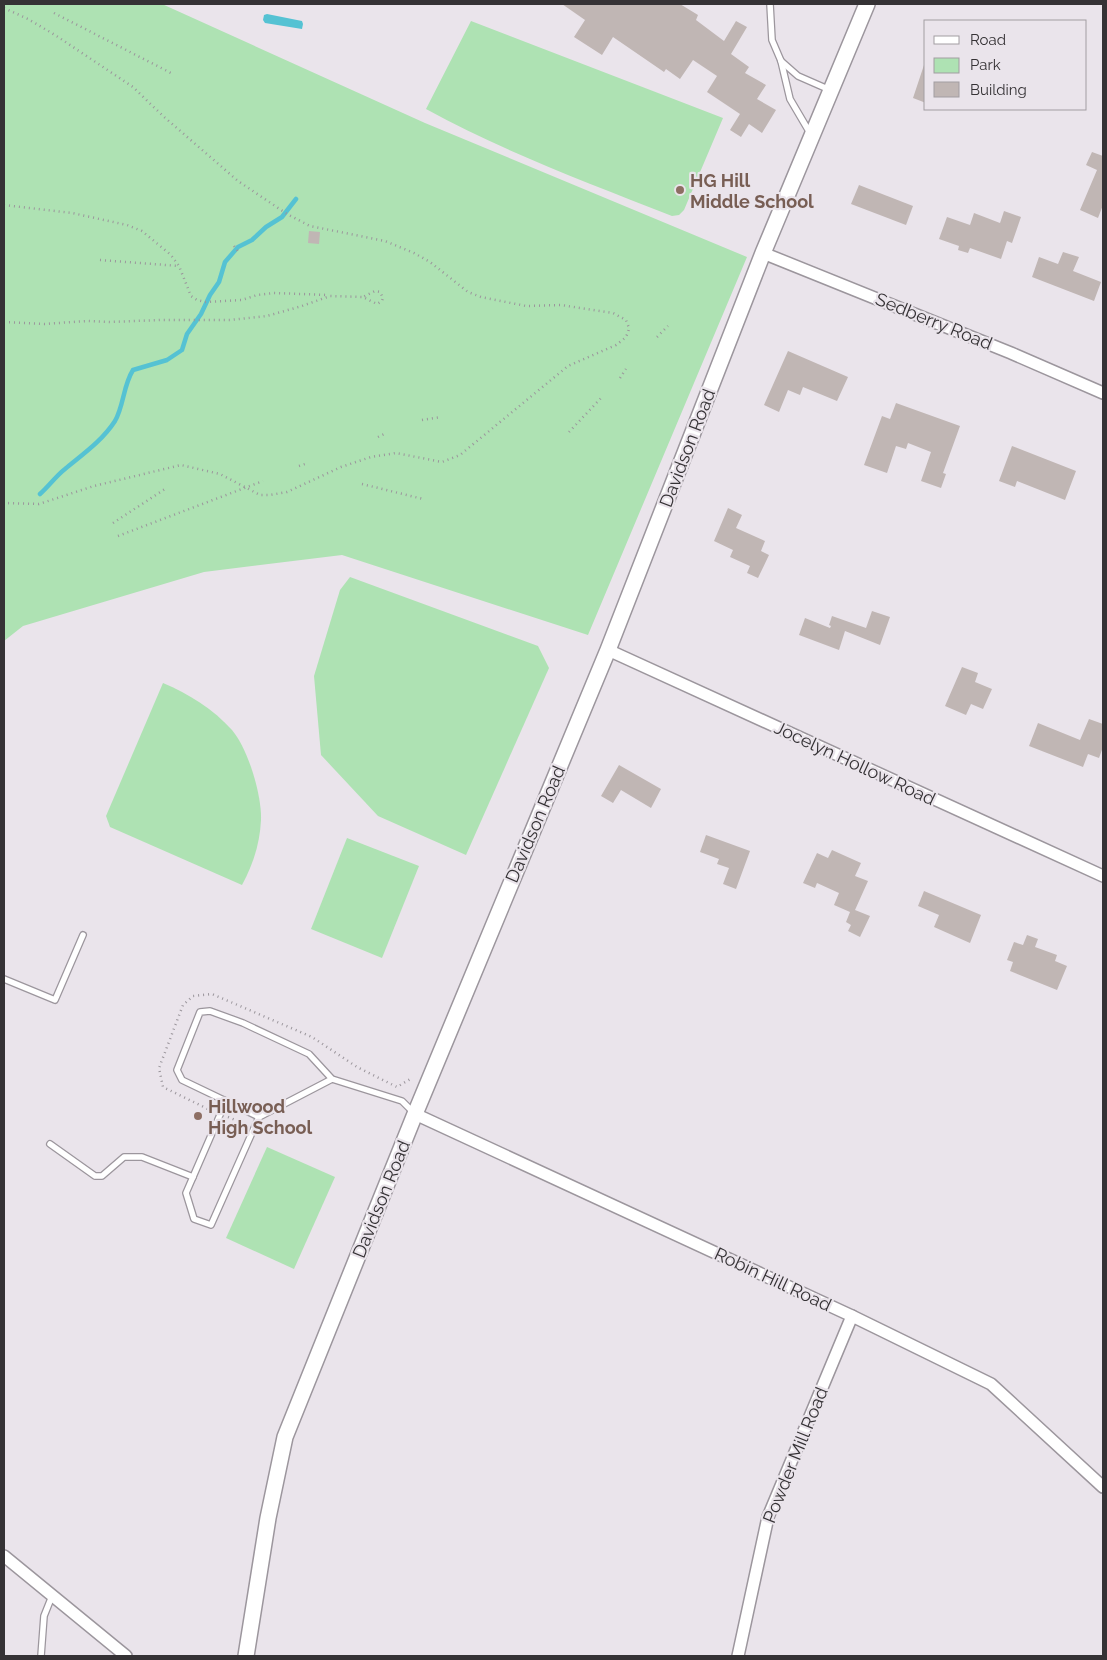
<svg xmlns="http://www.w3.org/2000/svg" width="1107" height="1660" font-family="Raleway,sans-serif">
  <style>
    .green { fill: #aee2b3 }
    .water { fill: #55c2d3 }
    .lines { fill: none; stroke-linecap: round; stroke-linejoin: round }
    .stream { stroke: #55c2d3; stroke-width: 4.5 }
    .building { fill: #c0b6b4 }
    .lane-casing { stroke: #9c969d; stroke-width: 8 }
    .street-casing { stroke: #9c969d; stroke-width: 14 }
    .secondary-casing { stroke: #9c969d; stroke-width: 18 }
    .path { stroke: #9b969c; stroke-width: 2.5; stroke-dasharray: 1 4; stroke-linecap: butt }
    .lane { stroke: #fff; stroke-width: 5.5 }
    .street { stroke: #fff; stroke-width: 11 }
    .secondary { stroke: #fff; stroke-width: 15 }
    .education-dot { fill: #8d6e63; stroke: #eae4eb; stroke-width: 2 }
    .labels { text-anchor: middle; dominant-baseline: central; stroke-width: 4.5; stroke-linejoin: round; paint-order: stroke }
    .education-label { font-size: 18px; font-weight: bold; fill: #785e54; stroke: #eae4eb; text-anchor: start }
    .street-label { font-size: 18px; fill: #353235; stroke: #eae4eb }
  </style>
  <rect width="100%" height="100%" fill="#eae4eb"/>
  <!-- green -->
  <g class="green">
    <path d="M4,4H162L425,123L747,257L588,635L342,555L204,572L23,626L4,641Z"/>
    <path d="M471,21L723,118L684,210L679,215L672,216C589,183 504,152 426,109Z"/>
    <path d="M350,577L538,646L549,668L466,855L378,816L321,755L314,676L340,590Z"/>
    <path d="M163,683C189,694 213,709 232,730C248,749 262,795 261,820C260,843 253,865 242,885L110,827L106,816Z"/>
    <path d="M347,838L419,866L382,958L311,929Z"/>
    <path d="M267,1147L335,1177L294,1269L226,1238Z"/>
  </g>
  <!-- water -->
  <path class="water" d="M267,14L302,21L303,24L302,29L265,23L263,20L264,15Z"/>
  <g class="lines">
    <!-- stream -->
    <path class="stream" d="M40,494C49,486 56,476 65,469C83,454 102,441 115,421C124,405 123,386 133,370L167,360L182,350L187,334L201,314L210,295L219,282L225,262L238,247L252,240L266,227L282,217L296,199"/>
  </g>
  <!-- building -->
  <g class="building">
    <path d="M562,4H680L698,15L696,20L724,41L736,21L747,27L731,54L749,67L745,73L766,85L757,99L776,110L762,133L749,124L741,137L730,130L740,114L707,92L717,76L693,60L680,79L666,69L664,72L613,37L602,55L574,37L585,20Z"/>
    <path d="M924,65L926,66V103L913,98Z"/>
    <path d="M1092,152L1103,156V205L1098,218L1080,210L1097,170L1086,165Z"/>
    <path d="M859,185L913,206L906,225L851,204Z"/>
    <path d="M1004,211L1021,217L1012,243L1007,241L1001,259L970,248L968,253L958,250L959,246L939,239L947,217L970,225L974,213L1000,223Z"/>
    <path d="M309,231L320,232L319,244L308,243Z"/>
    <path d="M1063,252L1079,257L1073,271L1101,282L1094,301L1032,277L1039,257L1058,264Z"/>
    <path d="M788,351L848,377L837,401L803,387L800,395L788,390L779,412L764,405Z"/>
    <path d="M896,403L960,426L943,473L946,474L941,488L921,481L931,452L908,443L906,449L896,446L887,473L864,465L882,416L890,419Z"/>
    <path d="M1012,446L1076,471L1065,500L1017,481L1015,487L999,481Z"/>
    <path d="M728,508L742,515L736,528L765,541L761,551L769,555L758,578L747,573L750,566L730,557L733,550L714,541Z"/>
    <path d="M872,611L890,617L880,645L845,631L839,650L799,635L805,618L830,628L831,626L829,625L832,616L866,628Z"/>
    <path d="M962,667L978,673L975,682L992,689L983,709L971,704L966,715L945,706Z"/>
    <path d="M1089,719L1103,724V747L1099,758L1088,754L1083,767L1029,746L1038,723L1080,740Z"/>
    <path d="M619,765L661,789L651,808L621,790L613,803L601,796Z"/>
    <path d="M706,835L750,851L736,889L723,884L729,868L717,864L719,859L700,852Z"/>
    <path d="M832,850L861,863L855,876L868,881L855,910L870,916L860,937L848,931L851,925L846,922L850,912L834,905L839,893L817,883L815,888L803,883L817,853L828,858Z"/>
    <path d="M924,891L981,915L970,943L934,927L939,915L918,906Z"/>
    <path d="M1027,935L1038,939L1035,947L1057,955L1055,961L1067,966L1057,990L1010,971L1013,962L1007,960L1014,942L1023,945Z"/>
  </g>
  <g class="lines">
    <defs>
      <g id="lane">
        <path d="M770,4L772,40L781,61L790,99L810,133"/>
        <path d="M781,61L798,76L830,90"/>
        <path d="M4,979L55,1000L83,935"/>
        <path d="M332,1079L259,1117L182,1080L177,1070L200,1012L210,1011L243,1023L309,1054L332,1079L402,1101L414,1113"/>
        <path d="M226,1101L186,1193L194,1219L211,1225L259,1117"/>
        <path d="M50,1144L95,1176H102L124,1157H142L193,1177"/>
        <path d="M41,1656L44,1616L52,1596"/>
      </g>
      <g id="street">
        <path d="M763,253L1011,353L1103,393"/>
        <path d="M608,650L1103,876"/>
        <path d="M415,1114L852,1316L991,1384L1103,1487"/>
        <path d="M4,1556L126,1656"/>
        <path d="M738,1656L768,1517L852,1316"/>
      </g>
      <path id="secondary" d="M246,1656L268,1518L285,1437L415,1114L608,650L763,253L867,4"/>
    </defs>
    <!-- lane casing -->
    <use href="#lane" class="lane-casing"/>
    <!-- street casing -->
    <use href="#street" class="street-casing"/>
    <!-- secondary casing -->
    <use href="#secondary" class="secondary-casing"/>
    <!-- path -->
    <g class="path">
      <path d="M4,8L28,19L55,35L133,87L163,116L238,181L287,214L310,226L385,241L414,253L430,262L468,292L481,297L526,306L561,305L613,313L626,320L629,328L628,333L625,338L616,345L568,366L460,455L442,462L396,453L371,457L341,467L287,492L270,495H260L220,474L181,465L94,486L39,504L4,503"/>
      <path d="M54,13L171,73"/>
      <path d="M4,205L72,213L127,225L142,231L171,255L179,266L191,296L197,300L205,302L242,300L257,295L274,293L328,295"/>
      <path d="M234,246L239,253"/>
      <path d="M100,260L179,266"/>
      <path d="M4,322L44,324L87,321L110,322L160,320H230L267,316L302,306L330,296L363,297L377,304L382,301L383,298L380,292L375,291L363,297"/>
      <path d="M657,337L668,326"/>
      <path d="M620,378L626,369"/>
      <path d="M422,420L441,417"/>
      <path d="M569,432L602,397"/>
      <path d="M378,437L384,434"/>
      <path d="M299,466L305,464"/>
      <path d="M362,484L423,499"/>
      <path d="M113,523L165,489"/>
      <path d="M118,536L263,481"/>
      <path d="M212,1111L163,1087L159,1068L183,1005L193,996L212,994L312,1037L357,1067L397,1087L412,1078"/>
      <path d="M228,1117L245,1124"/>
    </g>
    <!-- lane -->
    <use href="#lane" class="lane"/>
    <!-- street -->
    <use href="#street" class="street"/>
    <!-- secondary -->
    <use href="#secondary" class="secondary"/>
  </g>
  <!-- markers -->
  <g class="education-dot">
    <circle cx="680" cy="190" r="5"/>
    <circle cx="198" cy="1116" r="5"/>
  </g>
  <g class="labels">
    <!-- education labels -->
    <g class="education-label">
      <text x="690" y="180">HG Hill<tspan x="690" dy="21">Middle School</tspan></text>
      <text x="208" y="1106">Hillwood<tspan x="208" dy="21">High School</tspan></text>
    </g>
    <!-- street labels -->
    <g class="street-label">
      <text transform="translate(934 321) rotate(22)">Sedberry Road</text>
      <text transform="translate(687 448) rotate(-69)">Davidson Road</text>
      <text transform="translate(855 763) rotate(25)">Jocelyn Hollow Road</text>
      <text transform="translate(535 824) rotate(-67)">Davidson Road</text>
      <text transform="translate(381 1199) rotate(-68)">Davidson Road</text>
      <text transform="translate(773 1279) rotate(25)">Robin Hill Road</text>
      <text transform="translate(795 1455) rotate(-68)">Powder Mill Road</text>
    </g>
  </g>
  <!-- border -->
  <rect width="1107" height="1660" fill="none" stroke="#353235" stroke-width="10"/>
  <!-- legend -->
  <rect x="924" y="20" width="162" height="90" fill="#eae4eb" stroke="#a29da2"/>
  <rect x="934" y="36" width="25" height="8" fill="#ffffff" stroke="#a29da2"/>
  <text x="970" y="45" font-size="15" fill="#353235">Road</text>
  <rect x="934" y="58" width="25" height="15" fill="#aee2b3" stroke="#a29da2"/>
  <text x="970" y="70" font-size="15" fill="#353235">Park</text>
  <rect x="934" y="82" width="25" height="15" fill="#c0b6b4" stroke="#a29da2"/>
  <text x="970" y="95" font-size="15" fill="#353235">Building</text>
</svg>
